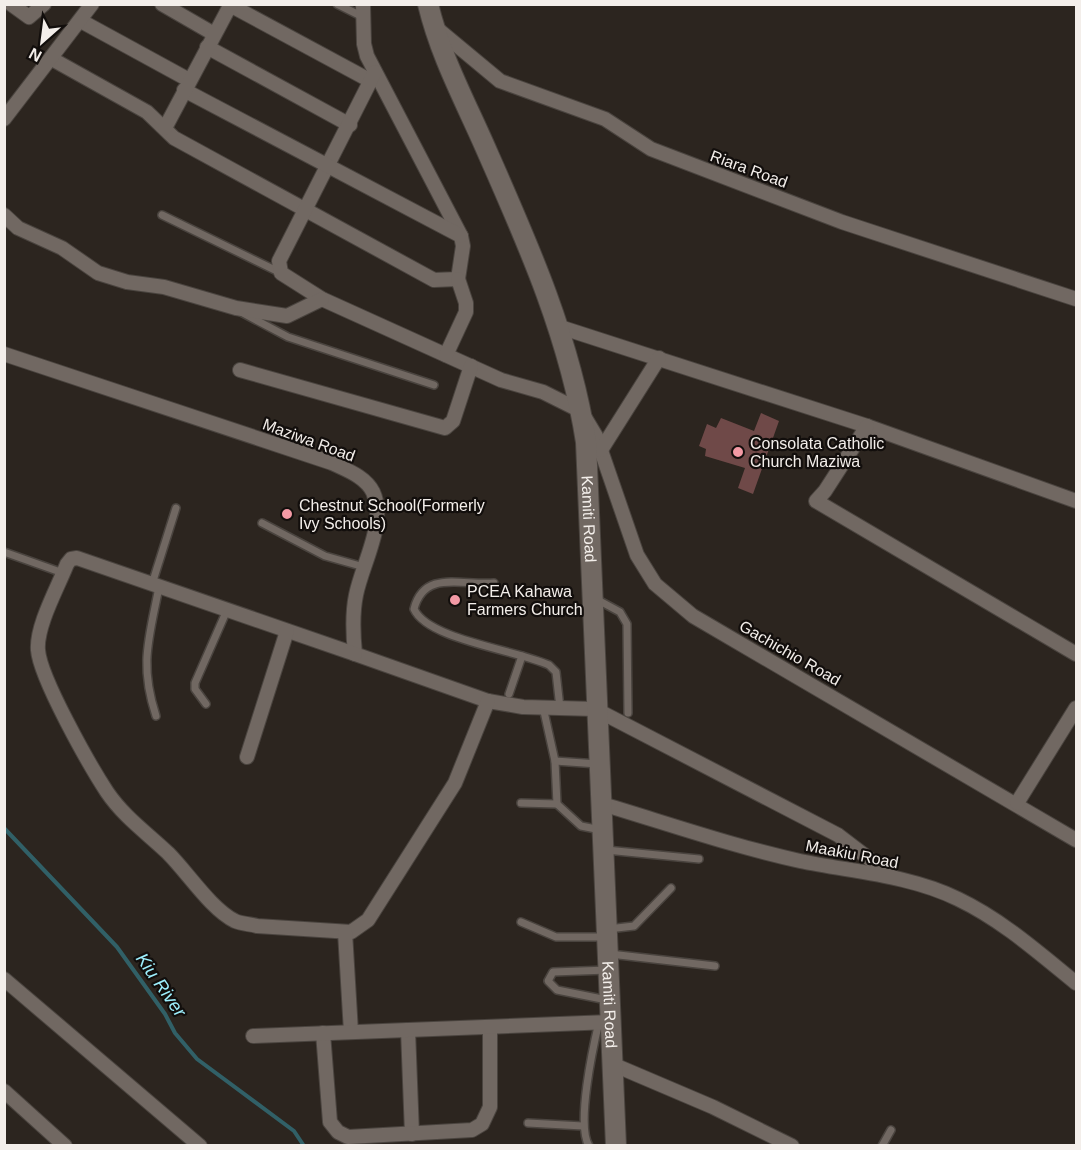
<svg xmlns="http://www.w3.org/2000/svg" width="1081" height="1150" font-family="Arial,sans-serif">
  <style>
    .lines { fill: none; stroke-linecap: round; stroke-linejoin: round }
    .stream { stroke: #316067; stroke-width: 4 }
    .building { fill: #6f4948 }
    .service-casing { stroke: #4a443f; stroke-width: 10 }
    .minor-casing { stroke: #4a443f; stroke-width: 16 }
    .secondary-casing { stroke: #4a443f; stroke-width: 22 }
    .service { stroke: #716862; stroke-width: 7 }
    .minor { stroke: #716862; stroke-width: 14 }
    .secondary { stroke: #716862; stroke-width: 20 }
    .poi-dot { fill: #f49aa5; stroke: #120e0c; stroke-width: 2 }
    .labels { text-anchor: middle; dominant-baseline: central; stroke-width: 4.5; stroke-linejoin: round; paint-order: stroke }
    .street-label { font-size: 16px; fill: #f3eeea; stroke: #120e0c }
    .poi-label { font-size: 16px; fill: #f3eeea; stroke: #120e0c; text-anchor: start }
    .water-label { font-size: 18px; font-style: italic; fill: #9deffd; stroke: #120e0c }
  </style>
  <rect width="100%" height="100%" fill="#2c251f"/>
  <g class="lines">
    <!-- stream -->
    <path class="stream" d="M4,828L117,947L165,1014L175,1033L197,1059L294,1131L304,1146"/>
  </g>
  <!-- building -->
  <path class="building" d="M761,413L779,421L753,494L738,488L745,468L705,456L706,449L699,446L707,424L716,428L721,418L754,431Z"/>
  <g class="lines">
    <defs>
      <g id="service">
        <path d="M337,4L363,17"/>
        <path d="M162,215L281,273"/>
        <path d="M241,312L288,337L434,385"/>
        <path d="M262,523L325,556L364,567"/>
        <path d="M4,552L63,573"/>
        <path d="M494,583C463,586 424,569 414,609C428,640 517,650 549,665L556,672L560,708"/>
        <path d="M152,584L176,508"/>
        <path d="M596,599L620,612L627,624L628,713"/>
        <path d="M509,694L522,656"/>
        <path d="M206,704L195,689V683L227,610"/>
        <path d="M543,707L555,761L557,804L581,826L601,830"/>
        <path d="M156,716C139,664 149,639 159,587"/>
        <path d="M555,761L598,764"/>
        <path d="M521,803L557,804"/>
        <path d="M606,850L699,859"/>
        <path d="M521,922L556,937H606"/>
        <path d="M608,929L634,926L671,888"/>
        <path d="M610,954L715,966"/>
        <path d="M607,1000L557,990L548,981L553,972L608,970"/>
        <path d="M528,1123L583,1126"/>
        <path d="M589,1146C576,1125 593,1047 599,1022"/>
        <path d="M882,1146L891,1130"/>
      </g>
      <g id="minor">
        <path d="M11,4L29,17L44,4"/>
        <path d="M162,4L214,34"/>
        <path d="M230,5L371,81"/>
        <path d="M81,21L189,80"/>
        <path d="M435,27L500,81L605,119L651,149L842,222L1076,299"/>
        <path d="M207,47L350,125"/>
        <path d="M52,59L147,112L174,138L434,280L458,279L463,246L461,236L367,56L364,44L363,4"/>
        <path d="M375,72L279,261L281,273L322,299L501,380L543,392L581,411L596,436L637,555L655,584L693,616L1076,840"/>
        <path d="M184,90L461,236"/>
        <path d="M4,119L92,4"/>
        <path d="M165,128L231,4"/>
        <path d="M4,215L18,228L62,248L98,273L127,282L164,287L236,308L287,316L322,299"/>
        <path d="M560,327L867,426L1076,501"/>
        <path d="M4,354L332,463C346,470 365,476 373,492C387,523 362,564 356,595C352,614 353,634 355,654L488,701L523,707L595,709L838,835L893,877"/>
        <path d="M446,355L466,312V303L458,279"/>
        <path d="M240,370L445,428L453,421L471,366"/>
        <path d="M867,426L825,491L816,501L1076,654"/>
        <path d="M601,450L659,358"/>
        <path d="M355,654L77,558L71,559L67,564C58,587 36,626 38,650C40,678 90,766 107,792C124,817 147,833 168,853C188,873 211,909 235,921C242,924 250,924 257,926L351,932L368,920L455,783L488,701"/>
        <path d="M247,757L287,631"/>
        <path d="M599,803C666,823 732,846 800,861C853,872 909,875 958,899C1002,920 1039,953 1076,983"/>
        <path d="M1017,803L1076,708"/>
        <path d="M345,932L351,1032"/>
        <path d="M4,979L200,1146"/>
        <path d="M408,1030L412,1134"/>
        <path d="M323,1033L330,1122L338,1132L348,1137L472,1130L482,1124L490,1107V1027"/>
        <path d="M253,1036L610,1022"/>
        <path d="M612,1064L713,1107L792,1146"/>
        <path d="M4,1091L65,1146"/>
      </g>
      <g id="secondary">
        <path id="s1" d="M428,4C440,55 465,101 486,149C528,244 570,338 586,442L616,1146"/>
      </g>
    </defs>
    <!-- service casing -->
    <use href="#service" class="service-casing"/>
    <!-- minor casing -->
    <use href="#minor" class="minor-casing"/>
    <!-- secondary casing -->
    <use href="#secondary" class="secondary-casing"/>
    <!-- service -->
    <use href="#service" class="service"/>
    <!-- minor -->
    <use href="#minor" class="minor"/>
    <!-- secondary -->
    <use href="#secondary" class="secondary"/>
  </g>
  <!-- markers -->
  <g class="poi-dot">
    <circle cx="738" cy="452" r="6"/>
    <circle cx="287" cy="514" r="6"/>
    <circle cx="455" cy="600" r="6"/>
  </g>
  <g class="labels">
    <!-- street labels -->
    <g class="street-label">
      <text transform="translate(749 169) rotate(20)">Riara Road</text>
      <text transform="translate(309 440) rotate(20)">Maziwa Road</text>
      <text stroke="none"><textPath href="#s1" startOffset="544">Kamiti Road</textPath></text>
      <text transform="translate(790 653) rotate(30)">Gachichio Road</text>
      <text transform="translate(852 854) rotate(11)">Maakiu Road</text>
      <text stroke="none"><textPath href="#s1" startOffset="1030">Kamiti Road</textPath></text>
    </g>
    <!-- poi labels -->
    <g class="poi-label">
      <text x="750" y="443">Consolata Catholic<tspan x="750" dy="18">Church Maziwa</tspan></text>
      <text x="299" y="505">Chestnut School(Formerly<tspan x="299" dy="18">Ivy Schools)</tspan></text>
      <text x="467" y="591">PCEA Kahawa<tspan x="467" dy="18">Farmers Church</tspan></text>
    </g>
    <!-- water labels -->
    <g class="water-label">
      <text transform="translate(161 985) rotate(55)">Kiu River</text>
    </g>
  </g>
  <!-- border -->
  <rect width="1081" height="1150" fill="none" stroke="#f3eeea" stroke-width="12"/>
  <!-- north arrow -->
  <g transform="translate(42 42) rotate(208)" stroke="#120e0c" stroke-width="4.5" paint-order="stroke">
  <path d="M0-4.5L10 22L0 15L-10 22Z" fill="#f3eeea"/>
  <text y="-9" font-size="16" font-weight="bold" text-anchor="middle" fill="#f3eeea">N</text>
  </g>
</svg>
